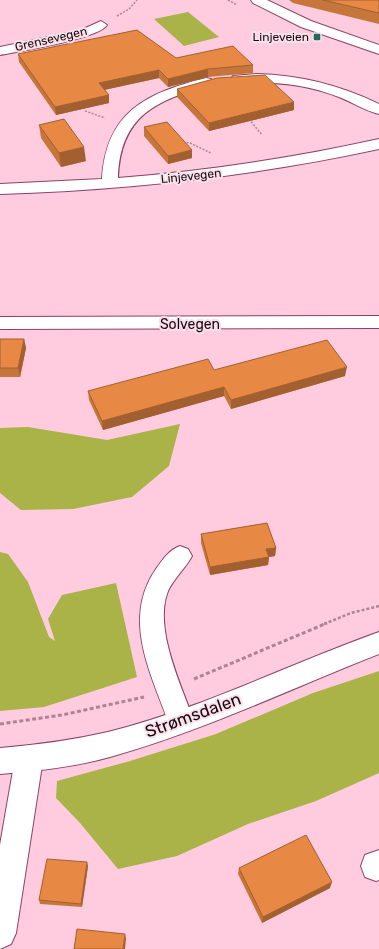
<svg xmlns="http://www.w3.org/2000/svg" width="379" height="949" font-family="Rubik,sans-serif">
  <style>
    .green { fill: #a9b347 }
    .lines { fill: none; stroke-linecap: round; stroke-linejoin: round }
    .minor-casing { stroke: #8b4262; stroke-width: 2 }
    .major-casing { stroke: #8b4262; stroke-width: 2 }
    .path-far2 { stroke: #af8394; stroke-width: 1.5; stroke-dasharray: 2 1.5; stroke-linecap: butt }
    .path-far1 { stroke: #af8394; stroke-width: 2.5; stroke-dasharray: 3 2; stroke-linecap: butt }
    .path { stroke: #af8394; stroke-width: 3; stroke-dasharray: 4 2.5; stroke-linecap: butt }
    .minor { fill: #fff; fill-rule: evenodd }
    .major { fill: #fff; fill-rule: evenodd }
    .wall { fill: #c7763b }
    .shaded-wall { fill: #a26030 }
    .building { fill: #e78945; stroke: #a26030 }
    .poi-dot { fill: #276959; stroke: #f5e3e9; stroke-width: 1.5 }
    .labels { text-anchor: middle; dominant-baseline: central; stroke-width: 4; stroke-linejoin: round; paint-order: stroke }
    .far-poi-label { font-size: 12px; fill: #1f0410; stroke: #f5e3e9; text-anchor: end }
    .far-street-label { font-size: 12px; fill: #1f0410; stroke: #f5e3e9 }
    .street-label { font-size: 14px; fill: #1f0410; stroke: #f5e3e9 }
    .near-street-label { font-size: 17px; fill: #1f0410; stroke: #f5e3e9 }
  </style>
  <rect width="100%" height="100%" fill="#ffcbde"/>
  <!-- green -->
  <g class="green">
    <path d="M188,12L219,37L184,46L154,19Z"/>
    <path d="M180,424L169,466L132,497L73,509L21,510L0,493V428L28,427L107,440Z"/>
    <path d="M0,552L8,554L28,582L49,637L55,641L48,619L62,595L116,583L137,677L44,707L0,711Z"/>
    <path d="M379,671V773L316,801L248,824L177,856L118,869L80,823L56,798L57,781L130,761L216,734L313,693Z"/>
  </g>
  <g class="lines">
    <defs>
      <g id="minor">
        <path d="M101,21L107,25C98,39 20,51 0,55V47L81,30Z"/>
        <path d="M257,74C300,75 340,85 379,104V114C365,111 352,102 339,97C306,84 273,81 238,83L233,82L231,79L233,76Z"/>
        <path d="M206,78L211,79L213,82L211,85C157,100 120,115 118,178C206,171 293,158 379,139V149C254,176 128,190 0,194V184L102,179C106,112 146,93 206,78Z"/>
        <path d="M379,316V328L0,329V317Z"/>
        <path d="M180,546L188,549L192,556C185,569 174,578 168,591C153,628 182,687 194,721L191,730L181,733L171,730L168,721C150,671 122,618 156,569C163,559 169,550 180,546Z"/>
        <path d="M29,746L39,750L43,759L16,933L11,944L0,949V845L15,759L19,750Z"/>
        <path d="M379,850V880L376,881L365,877L361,866L365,855Z"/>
      </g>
      <g id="major">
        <path d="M251,0H267L311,21L379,45V54L301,27L253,3Z"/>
        <path d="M379,632V654C290,689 203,731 110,757C75,767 37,771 0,774V748C36,745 73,740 108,732C201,709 289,664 379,632Z"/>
      </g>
    </defs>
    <!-- minor casing -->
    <use href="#minor" class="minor-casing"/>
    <!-- major casing -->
    <use href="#major" class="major-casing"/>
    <!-- path-far2 -->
    <g class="path-far2">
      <path d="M228,0L237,5"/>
      <path d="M117,16L129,9L137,0"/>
      <path d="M85,111L105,118"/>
      <path d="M249,119L262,135"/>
      <path d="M183,142L190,143L211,153"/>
    </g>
    <!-- path-far1 -->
    <path class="path-far1" d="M324,624L351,613L379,606"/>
    <!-- path -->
    <g class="path">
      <path d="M194,679L327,623"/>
      <path d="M0,724L62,715L144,697"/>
    </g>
    <!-- minor -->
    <use href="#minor" class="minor"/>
    <!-- major -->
    <use href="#major" class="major"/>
  </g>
  <!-- wall -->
  <g class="wall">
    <path d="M289,0H379V24L293,3Z"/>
    <path d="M18,54L176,58L253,65V73L208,77L168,87L159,78L104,90L109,95V103L56,115L19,62Z"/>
    <path d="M177,89L294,110L209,131L177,97Z"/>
    <path d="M39,125L86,161L61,167L41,138Z"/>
    <path d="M144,127L192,150V158L168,164L144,136Z"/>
    <path d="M0,339H24L26,348L20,377H0Z"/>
    <path d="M214,370L345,376L231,409L224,396L103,430L89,400L88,391Z"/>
    <path d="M201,534L276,548L275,556L269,557L268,565L210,575L201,543Z"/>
    <path d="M88,866L82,907L40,904L39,900Z"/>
    <path d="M239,868L330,888L262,923L238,874Z"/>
  </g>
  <!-- shaded-wall -->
  <g class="shaded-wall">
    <path d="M208,69V77L168,87V79Z"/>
    <path d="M159,70V78L99,91V83Z"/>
    <path d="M109,95V103L56,115L55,107Z"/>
    <path d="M294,102V110L209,131V123Z"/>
    <path d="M84,147L86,161L61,167L59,153Z"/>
    <path d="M192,150V158L168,164V156Z"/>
    <path d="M24,339L26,348L20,377L18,368Z"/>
    <path d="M347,367L345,376L231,409V400Z"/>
    <path d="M224,387V396L103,430L102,421Z"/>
    <path d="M276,548L275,556L269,557L268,565L210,575V567L266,549Z"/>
    <path d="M87,862L88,866L82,907L81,904Z"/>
    <path d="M332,882L330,888L262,923L263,917Z"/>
    <path d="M125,934L126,939L125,949H123Z"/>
  </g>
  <!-- building -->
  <g class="building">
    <path d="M323,0H379V13Z"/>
    <path d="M137,30L176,58L233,46L253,65L208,69L168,79L159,70L99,83L109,95L55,107L18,54Z"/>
    <path d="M265,75L294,102L209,123L177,89L217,78Z"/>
    <path d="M64,119L84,147L59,153L39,125Z"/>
    <path d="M167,122L192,150L168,156L144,127Z"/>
    <path d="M0,339H24L18,368H0Z"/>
    <path d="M327,340L347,367L231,400L224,387L102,421L88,391L208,359L214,370Z"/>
    <path d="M267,523L276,548L266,549L269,557L210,567L201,534Z"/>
    <path d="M306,835L332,882L263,917L239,868Z"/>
    <path d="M47,859L87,862L81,904L39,900Z"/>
    <path d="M77,929L125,934L123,949H74Z"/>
  </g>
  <!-- markers -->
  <rect class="poi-dot" x="313" y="33" width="8" height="8" rx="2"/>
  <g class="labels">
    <!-- far-poi labels -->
    <g class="far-poi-label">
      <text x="309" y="37">Linjeveien</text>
    </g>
    <!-- far-street labels -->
    <g class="far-street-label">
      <text transform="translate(51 39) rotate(-13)">Grensevegen</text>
      <text transform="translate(191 176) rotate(-6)">Linjevegen</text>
    </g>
    <!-- street labels -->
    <g class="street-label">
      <text x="190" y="324">Solvegen</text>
    </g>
    <!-- near-street labels -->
    <g class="near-street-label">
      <text transform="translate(193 715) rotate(-20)">Strømsdalen</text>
    </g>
  </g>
</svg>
